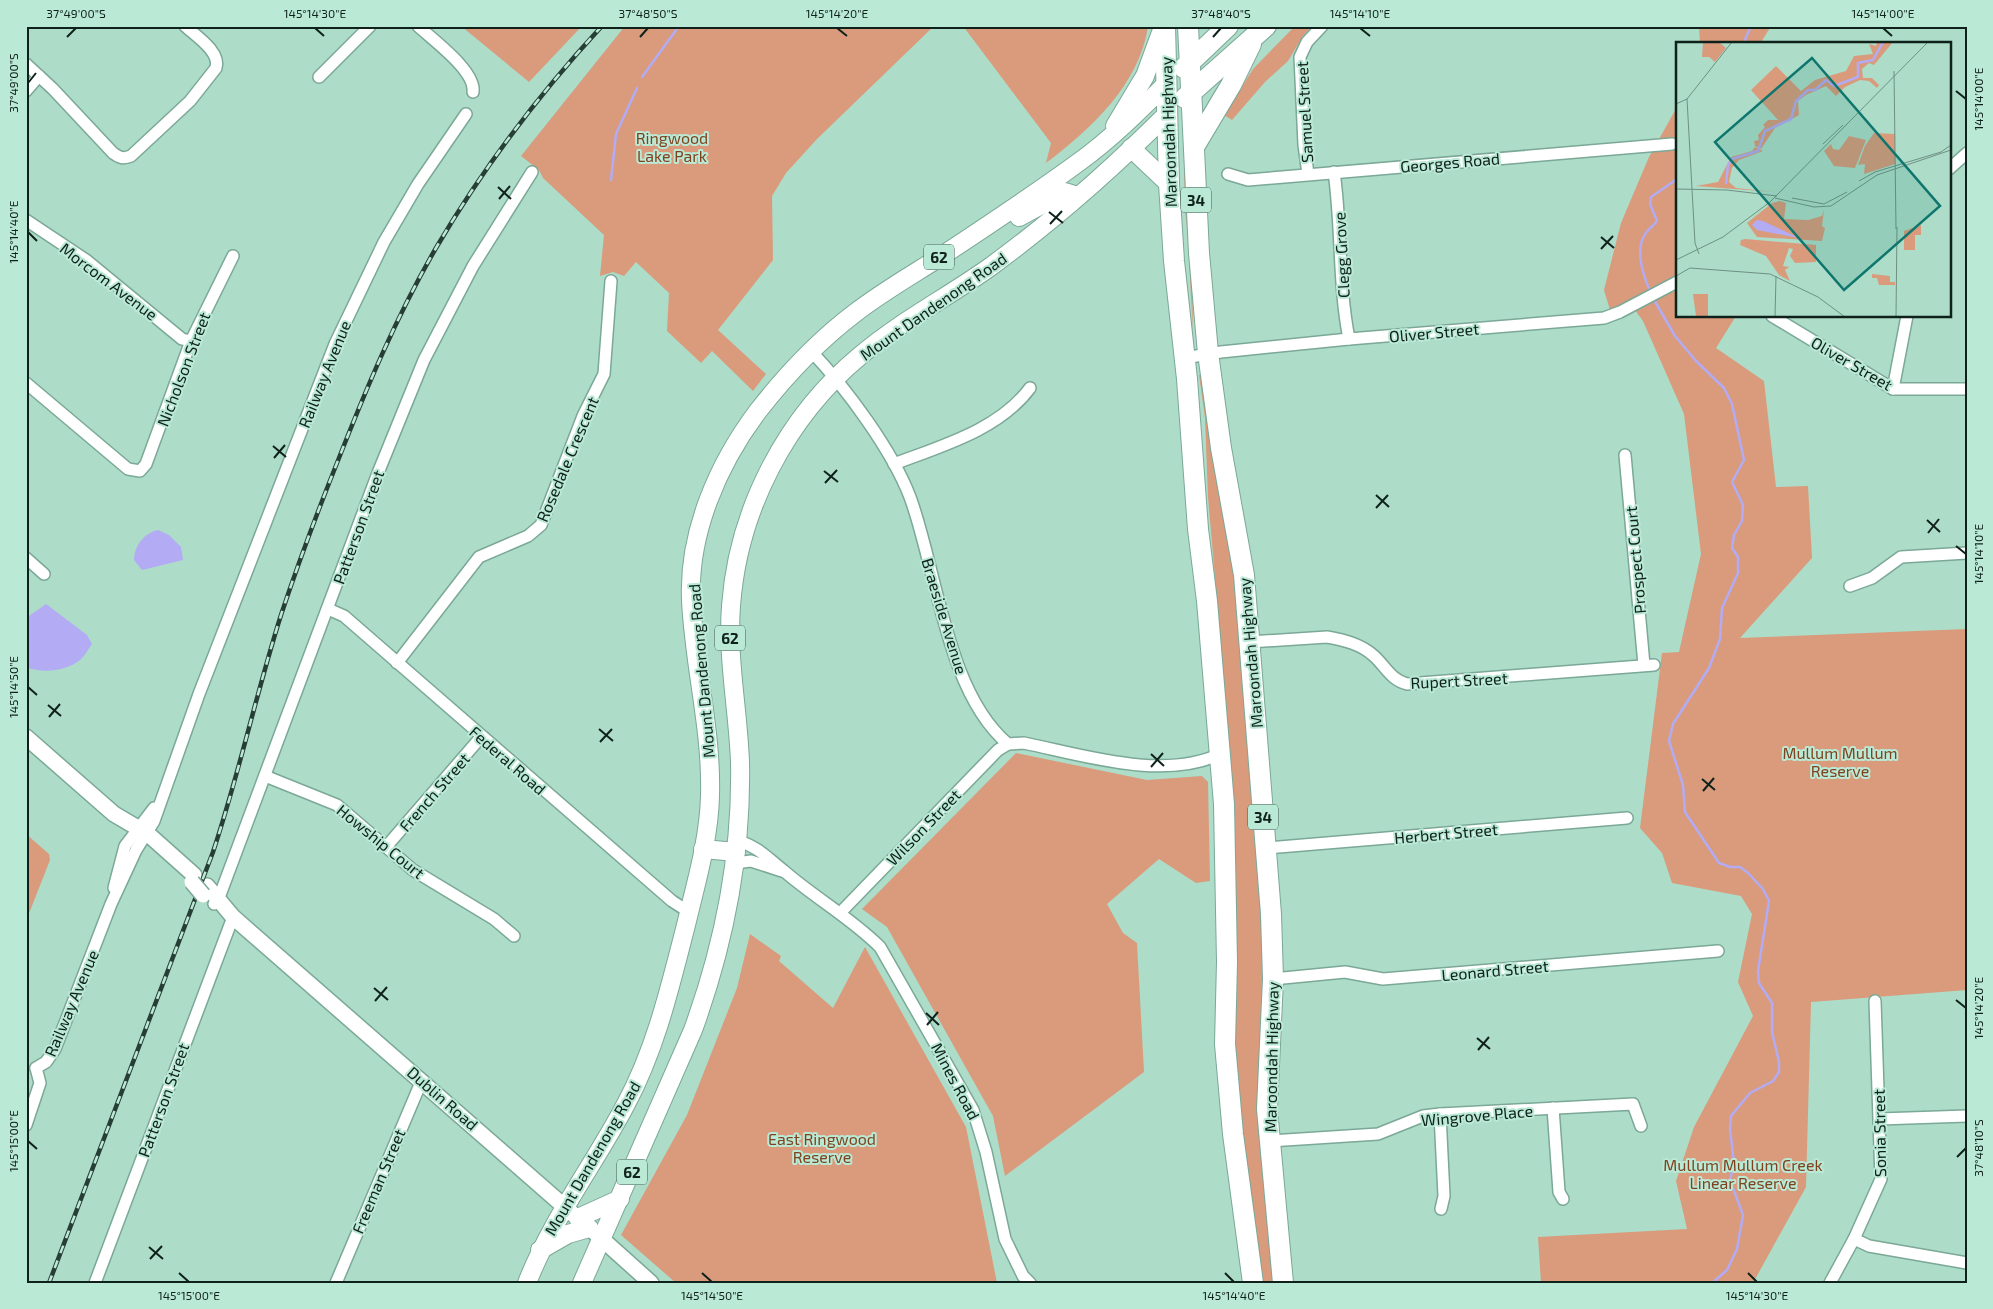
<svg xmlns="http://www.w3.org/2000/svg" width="1993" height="1309" font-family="'Exo 2',sans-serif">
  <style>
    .green { fill: #d99b7b }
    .water { fill: #b3abf4 }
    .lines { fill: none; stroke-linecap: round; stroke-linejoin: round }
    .stream { stroke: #b3abf4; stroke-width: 2.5 }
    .street-casing { stroke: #7ba897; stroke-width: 14 }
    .secondary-casing { stroke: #7ba897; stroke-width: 18 }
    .primary-casing { stroke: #7ba897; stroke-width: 20 }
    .highway-casing { stroke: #7ba897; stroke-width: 22 }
    .street { stroke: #fff; stroke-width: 11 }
    .secondary { stroke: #fff; stroke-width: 15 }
    .primary { stroke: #fff; stroke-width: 18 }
    .highway { stroke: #fff; stroke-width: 20 }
    .rail-casing { stroke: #273e36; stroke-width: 4.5 }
    .rail { stroke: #bae9d6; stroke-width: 2.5; stroke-dasharray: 8; stroke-linecap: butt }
    .secondary-bridge-casing { stroke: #7ba897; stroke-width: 18; stroke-linecap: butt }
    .secondary-bridge { stroke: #fff; stroke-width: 15 }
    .ticks { fill: none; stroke: #0f211b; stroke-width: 2 }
    .labels { text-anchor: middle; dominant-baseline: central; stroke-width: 4; stroke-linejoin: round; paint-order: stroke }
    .shield { fill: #bae9d6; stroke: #425d53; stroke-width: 1 }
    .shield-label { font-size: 15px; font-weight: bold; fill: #0f211b }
    .street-label { font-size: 16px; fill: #0f211b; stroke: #bae9d6 }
    .park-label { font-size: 16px; fill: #7e421f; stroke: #bae9d6 }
    .inset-river { fill: none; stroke: #b3abf4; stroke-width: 2.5 }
    .inset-road { fill: none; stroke: #6e9183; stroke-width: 1 }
    .view { fill: #0f766e; fill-opacity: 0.15; stroke: #0f766e; stroke-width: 2.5 }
    .inset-edge { fill: none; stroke: #0f211b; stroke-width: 2.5 }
    .neatline { fill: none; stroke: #0f211b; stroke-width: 2 }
    .ticks-label { font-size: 12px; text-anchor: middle; fill: #0f211b }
  </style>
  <rect width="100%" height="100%" fill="#addcc9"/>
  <!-- green -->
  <g class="green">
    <path d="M461,26H582L529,82Z"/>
    <path d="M625,26H934L817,139L786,173L772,196L773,260L718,330L766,374L753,391L712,351L701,363L667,331L669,293L636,262L624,276L613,272L600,276L604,235L543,178L539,170L521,156Z"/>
    <path d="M963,26H1148C1140,84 1090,130 1046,163L1051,143Z"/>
    <path d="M1295,26H1312L1303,36L1288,61L1265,82L1232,120L1224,115L1253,69Z"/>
    <path d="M1699,26H1771L1760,44H1700Z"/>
    <path d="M1677,107V275L1610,310L1604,290L1621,223L1649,157Z"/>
    <path d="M1183,121L1189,247L1185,209Z"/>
    <path d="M1189,259L1192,260L1193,333Z"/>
    <path d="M1677,288V316H1736L1716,348L1764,381L1776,487L1808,486L1812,558L1740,638L1967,629V990L1811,1002L1806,1187L1753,1283H1541L1538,1237L1687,1229L1676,1181L1694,1127L1753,1016L1738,982L1752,914L1741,896L1672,883L1662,853L1640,828L1662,653L1679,652L1701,554L1684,414L1643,321L1635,310Z"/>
    <path d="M1202,374L1234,554L1260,865L1276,1283H1261L1250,1206L1234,1044L1231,762L1208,497L1205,418L1199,375Z"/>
    <path d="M1016,753L1147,780L1202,776L1208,782L1210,881L1196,883L1159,859L1107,904L1123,933L1137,943L1144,1072L1005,1176L993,1116L887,927L862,909Z"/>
    <path d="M26,834L49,854L50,860L26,921Z"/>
    <path d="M750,934L781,956L779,961L833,1008L865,947L966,1127L997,1283H676L621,1235L687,1115L737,988Z"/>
  </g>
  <!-- water -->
  <g class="water">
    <path d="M158,530L169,535L181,547L183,560L142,570L134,560C134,546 144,533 158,530Z"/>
    <path d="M46,604L87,635L92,644C88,649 85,656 80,660C66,671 43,674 26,667V618Z"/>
  </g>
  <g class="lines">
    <!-- stream -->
    <g class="stream">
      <path d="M1743,44L1751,26"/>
      <path d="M642,77L679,26"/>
      <path d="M611,180L616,134L637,88"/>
      <path d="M1651,293C1644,278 1635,252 1644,236C1647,230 1653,226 1657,221L1650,204L1651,197L1677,179"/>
      <path d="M1653,298L1675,336L1696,361L1724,388L1732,404L1744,460L1732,482L1743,505L1742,521L1734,535L1732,548L1738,557V573L1722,608L1720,639L1709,668L1673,724L1669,741L1683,785L1685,812L1719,863L1730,867H1740L1748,873L1763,889L1769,901L1758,971L1759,983L1772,1003V1032L1779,1062V1072L1773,1081L1750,1093L1731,1116L1730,1129L1734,1163L1730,1180L1743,1215L1737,1249L1727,1270L1712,1283"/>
      <path d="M1655,1283H1670"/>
    </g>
    <defs>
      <g id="street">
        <path d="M418,26C433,40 476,71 473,92"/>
        <path d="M26,64L53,89L113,153C120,158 123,159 131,156L190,101L216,68C221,52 196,36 185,26"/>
        <path d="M319,77L370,26"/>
        <path d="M26,91L39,76"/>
        <path d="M1949,169L1967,153"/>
        <path d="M1334,172C1342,228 1338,283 1349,339"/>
        <path d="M1228,174L1248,180L1672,144"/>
        <path d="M1308,174L1304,145L1300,57L1307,42L1322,26"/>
        <path d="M26,220L86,260L182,339L191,341"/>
        <path d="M1772,316L1893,389H1967"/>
        <path d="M811,351C846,388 892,450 910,497C937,570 946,692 1008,744L1024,743C1083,755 1163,781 1220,754"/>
        <path d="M1184,358L1221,352L1349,339L1604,318L1620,312L1677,282"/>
        <path d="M26,383L128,469L140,471L146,464L191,341L233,256"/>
        <path d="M1893,389L1907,316"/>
        <path d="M1625,455L1644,665"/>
        <path d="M894,464C941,446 999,430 1030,388"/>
        <path d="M26,558L44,574"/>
        <path d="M1850,586L1872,578L1901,557L1967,553"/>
        <path d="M328,609L344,616L672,901L689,912"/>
        <path d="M1249,642L1327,637C1344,640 1361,644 1374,656C1386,667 1391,680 1407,684L1654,665"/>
        <path d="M397,663L479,557L528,536L541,525L583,416L604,374L611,281"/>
        <path d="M265,776L337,805L413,870L494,919L514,936"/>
        <path d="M737,840C761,849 765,856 784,871C815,898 851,918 880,947L973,1110L986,1152L1005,1239L1023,1276L1030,1283"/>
        <path d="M386,847L481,737"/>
        <path d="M1266,848L1627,818"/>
        <path d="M735,863L751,861L782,871"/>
        <path d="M114,888L125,846L154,808"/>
        <path d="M214,904L220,895L378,473L424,360L473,266L532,172"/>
        <path d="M840,913L998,750L1008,744"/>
        <path d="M1273,979L1345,972L1383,979L1718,951"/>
        <path d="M36,1068L46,1062L55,1049L111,904L136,850L154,821L199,694L335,344L384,242L418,184L466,114"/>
        <path d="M1553,1108L1559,1192L1563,1199"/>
        <path d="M1440,1114L1444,1196L1441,1209"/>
        <path d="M1880,1119L1967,1116"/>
        <path d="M26,1125L40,1083L36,1068"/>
        <path d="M1269,1141L1378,1134L1423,1116L1440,1114L1633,1104L1641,1126"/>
        <path d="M1854,1239L1869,1246L1967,1263"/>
        <path d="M95,1283L233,917"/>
        <path d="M336,1283L422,1080"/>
        <path d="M1830,1283L1854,1239L1881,1179L1875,1001"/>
      </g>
      <g id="secondary">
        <path d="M26,737L114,814L148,834L194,875"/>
        <path d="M207,886L233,917L574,1215"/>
        <path d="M593,1231L651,1283"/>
      </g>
      <g id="primary">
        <path d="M1115,126L1145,76L1163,27"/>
        <path d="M1131,148L1169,184"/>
        <path d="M1019,217L1065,192L1078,196"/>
        <path d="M703,849L736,852"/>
        <path d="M578,1218L620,1199"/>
        <path d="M540,1250L568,1234L589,1228"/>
        <path d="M527,1283C552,1219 594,1165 626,1104C656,1048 670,987 686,925C696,883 709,839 710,796C712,730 694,666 691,600C688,533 718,464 758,411C786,375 818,341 855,313C882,292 912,275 940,257C987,226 1034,195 1079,162C1111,139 1139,111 1166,84"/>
        <path d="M582,1283L693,1030C724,945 742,853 740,762C738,709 727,658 731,606C738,509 787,416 861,355C901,321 948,297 990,267C1053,221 1113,168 1168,113"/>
      </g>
      <g id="highway">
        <path d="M1165,26L1169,184L1174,261L1187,379L1198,529L1207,601L1224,804L1227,962L1225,1044L1233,1134L1253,1283"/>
        <path d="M1188,26L1199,253L1208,353L1221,448L1244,575L1271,914L1273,979L1267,1109L1283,1283"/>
        <path d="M1184,68L1228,26"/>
        <path d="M1185,98L1266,26"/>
        <path d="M1194,147L1231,85L1251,44"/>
      </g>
    </defs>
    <!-- street casing -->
    <use href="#street" class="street-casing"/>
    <!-- secondary casing -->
    <use href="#secondary" class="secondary-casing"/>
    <!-- primary casing -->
    <use href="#primary" class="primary-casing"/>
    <!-- highway casing -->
    <use href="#highway" class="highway-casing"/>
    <!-- street -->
    <use href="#street" class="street"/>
    <!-- secondary -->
    <use href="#secondary" class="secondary"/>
    <!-- primary -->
    <use href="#primary" class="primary"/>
    <!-- highway -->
    <use href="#highway" class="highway"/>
    <defs>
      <path id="rail" d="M49,1283L213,852C239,774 256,694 281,615C298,564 317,513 337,463C366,389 396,317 436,248C483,168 539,94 602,26"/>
    </defs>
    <!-- rail casing -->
    <use href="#rail" class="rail-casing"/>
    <!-- rail -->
    <use href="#rail" class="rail"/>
    <defs>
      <path id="secondary-bridge" d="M192,882L203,895"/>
    </defs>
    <!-- secondary-bridge casing -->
    <use href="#secondary-bridge" class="secondary-bridge-casing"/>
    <!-- secondary-bridge -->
    <use href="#secondary-bridge" class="secondary-bridge"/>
  </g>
  <!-- ticks -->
  <path class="ticks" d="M315,28L324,36M837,28L847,36M1360,28L1370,36M1883,28L1892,36M67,37L76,28M640,37L648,28M1213,37L1221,28M28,83L36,73M1956,91L1966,99M498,187L511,199M499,199L510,186M1049,212L1063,223M1050,224L1062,211M28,232L37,241M1601,237L1614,248M1601,249L1613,236M273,446L286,457M274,458L285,445M824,471L838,482M825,483L837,470M1376,495L1389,507M1376,508L1388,495M1927,520L1940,532M1928,533L1939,519M1956,546L1966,554M28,687L37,695M48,705L61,716M49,717L60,704M599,729L613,741M600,742L612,729M1151,754L1164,766M1151,767L1163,753M1702,779L1715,790M1703,791L1714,778M374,988L388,1000M1956,1000L1966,1008M375,1001L387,987M926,1013L939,1025M927,1025L938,1012M1477,1038L1490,1049M1478,1050L1489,1037M28,1141L37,1149M1957,1157L1966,1148M149,1247L163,1259M150,1259L162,1246M179,1273L189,1282M702,1273L712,1282M1225,1273L1234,1282M1748,1273L1757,1282"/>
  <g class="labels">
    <!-- shield labels -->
    <g class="shield">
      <rect x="1181" y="187.5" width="30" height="25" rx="4"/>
      <rect x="924" y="244.5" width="30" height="25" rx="4"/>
      <rect x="715" y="625.5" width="30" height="25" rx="4"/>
      <rect x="1248" y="804.5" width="30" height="25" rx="4"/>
      <rect x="617" y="1159.5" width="30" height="25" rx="4"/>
    </g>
    <g class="shield-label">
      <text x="1196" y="200">34</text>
      <text x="939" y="257">62</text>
      <text x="730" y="638">62</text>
      <text x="1263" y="817">34</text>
      <text x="632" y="1172">62</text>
    </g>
    <!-- street labels -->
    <g class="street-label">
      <text transform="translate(1304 112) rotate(-93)">Samuel Street</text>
      <text transform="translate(1168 132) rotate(-92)">Maroondah Highway</text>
      <text transform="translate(1450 162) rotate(-5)">Georges Road</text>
      <text transform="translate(1341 255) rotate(-93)">Clegg Grove</text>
      <text transform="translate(109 281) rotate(37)">Morcom Avenue</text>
      <text transform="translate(933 306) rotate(-35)">Mount Dandenong Road</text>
      <text transform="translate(1434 332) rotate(-5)">Oliver Street</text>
      <text transform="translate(1852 363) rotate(30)">Oliver Street</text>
      <text transform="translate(183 369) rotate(-69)">Nicholson Street</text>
      <text transform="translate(324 374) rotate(-68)">Railway Avenue</text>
      <text transform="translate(567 459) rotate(-67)">Rosedale Crescent</text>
      <text transform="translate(358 527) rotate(-70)">Patterson Street</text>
      <text transform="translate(1635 560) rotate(-95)">Prospect Court</text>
      <text transform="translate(945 616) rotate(73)">Braeside Avenue</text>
      <text transform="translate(1250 653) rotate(-95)">Maroondah Highway</text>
      <text transform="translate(701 671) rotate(-95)">Mount Dandenong Road</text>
      <text transform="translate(1459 680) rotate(-3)">Rupert Street</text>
      <text transform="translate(508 760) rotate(41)">Federal Road</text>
      <text transform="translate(434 792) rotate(-49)">French Street</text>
      <text transform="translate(923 827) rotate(-46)">Wilson Street</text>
      <text transform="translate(1446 833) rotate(-5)">Herbert Street</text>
      <text transform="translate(381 841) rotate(39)">Howship Court</text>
      <text transform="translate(1495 970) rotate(-5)">Leonard Street</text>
      <text transform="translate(71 1003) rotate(-67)">Railway Avenue</text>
      <text transform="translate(1271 1057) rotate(-89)">Maroondah Highway</text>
      <text transform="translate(956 1081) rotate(62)">Mines Road</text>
      <text transform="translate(443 1098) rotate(41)">Dublin Road</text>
      <text transform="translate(163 1100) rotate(-70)">Patterson Street</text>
      <text transform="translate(1477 1115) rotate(-5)">Wingrove Place</text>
      <text transform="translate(1879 1133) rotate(-91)">Sonia Street</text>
      <text transform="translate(592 1158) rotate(-60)">Mount Dandenong Road</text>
      <text transform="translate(378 1181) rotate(-67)">Freeman Street</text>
    </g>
    <!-- park labels -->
    <g class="park-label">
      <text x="672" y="137">Ringwood<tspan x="672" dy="18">Lake Park</tspan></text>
      <text x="1840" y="752">Mullum Mullum<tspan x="1840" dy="18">Reserve</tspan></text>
      <text x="822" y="1138">East Ringwood<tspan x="822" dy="18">Reserve</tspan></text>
      <text x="1743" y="1164">Mullum Mullum Creek<tspan x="1743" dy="18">Linear Reserve</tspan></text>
    </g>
  </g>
  <!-- overview -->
  <g transform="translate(1676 42)">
    <rect width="275" height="275" fill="#addcc9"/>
    <path d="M27,0H43L50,6L39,20L33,15H26ZM201,0H217L198,23L193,21L186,27L187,36H196L203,43L201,46L193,39L184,38L169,45L160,54L150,44L130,53L122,59L123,73L99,86L85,107L79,104L78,99L83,98L82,93L89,85L87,83L92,78H102L75,48L100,24L125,49L139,38L170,29L178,14L197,12L193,2L200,4ZM198,91L219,92V122L188,132L189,122L182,123L189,104ZM173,94L190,98L179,126L158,124L148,109L155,102L157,107L163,108ZM79,105L87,109L63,118L56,126L53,140L60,146L97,150L20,144L42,140L55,115L76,109ZM104,159L110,161L108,177L132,178L146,174L148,167L146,184L149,186L146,199L81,195L71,181L96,161ZM245,183V193H239V208H228V189ZM69,197L140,203V220L119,221L114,214L117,207L113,206L107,224L113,225L109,228L114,239L103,233L90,214L64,203L65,198ZM196,232L214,234V240H219V243H203L201,236H196ZM17,252H32V274H20Z" fill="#d99b7b"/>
    <path d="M81,178L87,179L123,196L81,188L76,183Z" fill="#b3abf4"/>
    <path class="inset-river" d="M50,142L52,123L56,117L82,109L89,89L115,77L120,59L132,48H139L150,38L158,44L182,35V21L197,18L207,0"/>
    <path class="inset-road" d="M218,29L220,187M11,57L19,201L23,212M0,62L11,57L56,0M147,102L167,83M183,139L199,130L265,110L275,103M0,147L51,148L101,154M99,156L138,165L155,164L201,133L275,108M116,156L148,162L171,150M0,218L47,195L94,160L252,0M0,234L14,226L94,232L142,255L169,275M99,275L100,234M220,275L221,185"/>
    <path class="view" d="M136,16L264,164L168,248L39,100Z"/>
    <rect width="275" height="275" class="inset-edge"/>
  </g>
  <!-- border -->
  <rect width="1993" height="1309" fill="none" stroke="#bae9d6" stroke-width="55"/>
  <rect x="28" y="28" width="1938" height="1254" class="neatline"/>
  <g class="ticks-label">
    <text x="76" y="18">37°49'00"S</text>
    <text x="315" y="18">145°14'30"E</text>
    <text x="648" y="18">37°48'50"S</text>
    <text x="837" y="18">145°14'20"E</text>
    <text x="1221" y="18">37°48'40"S</text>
    <text x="1360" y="18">145°14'10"E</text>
    <text x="1883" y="18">145°14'00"E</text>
    <text transform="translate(14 83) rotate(-90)" y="4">37°49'00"S</text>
    <text transform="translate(1979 99) rotate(-90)" y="4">145°14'00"E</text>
    <text transform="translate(14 232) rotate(-90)" y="4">145°14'40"E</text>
    <text transform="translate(1979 554) rotate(-90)" y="4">145°14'10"E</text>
    <text transform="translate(14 687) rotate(-90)" y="4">145°14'50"E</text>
    <text transform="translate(1979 1008) rotate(-90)" y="4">145°14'20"E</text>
    <text transform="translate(14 1141) rotate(-90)" y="4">145°15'00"E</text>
    <text transform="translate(1979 1148) rotate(-90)" y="4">37°48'10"S</text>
    <text x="189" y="1300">145°15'00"E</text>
    <text x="712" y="1300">145°14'50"E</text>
    <text x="1234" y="1300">145°14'40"E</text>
    <text x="1757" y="1300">145°14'30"E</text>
  </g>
</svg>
